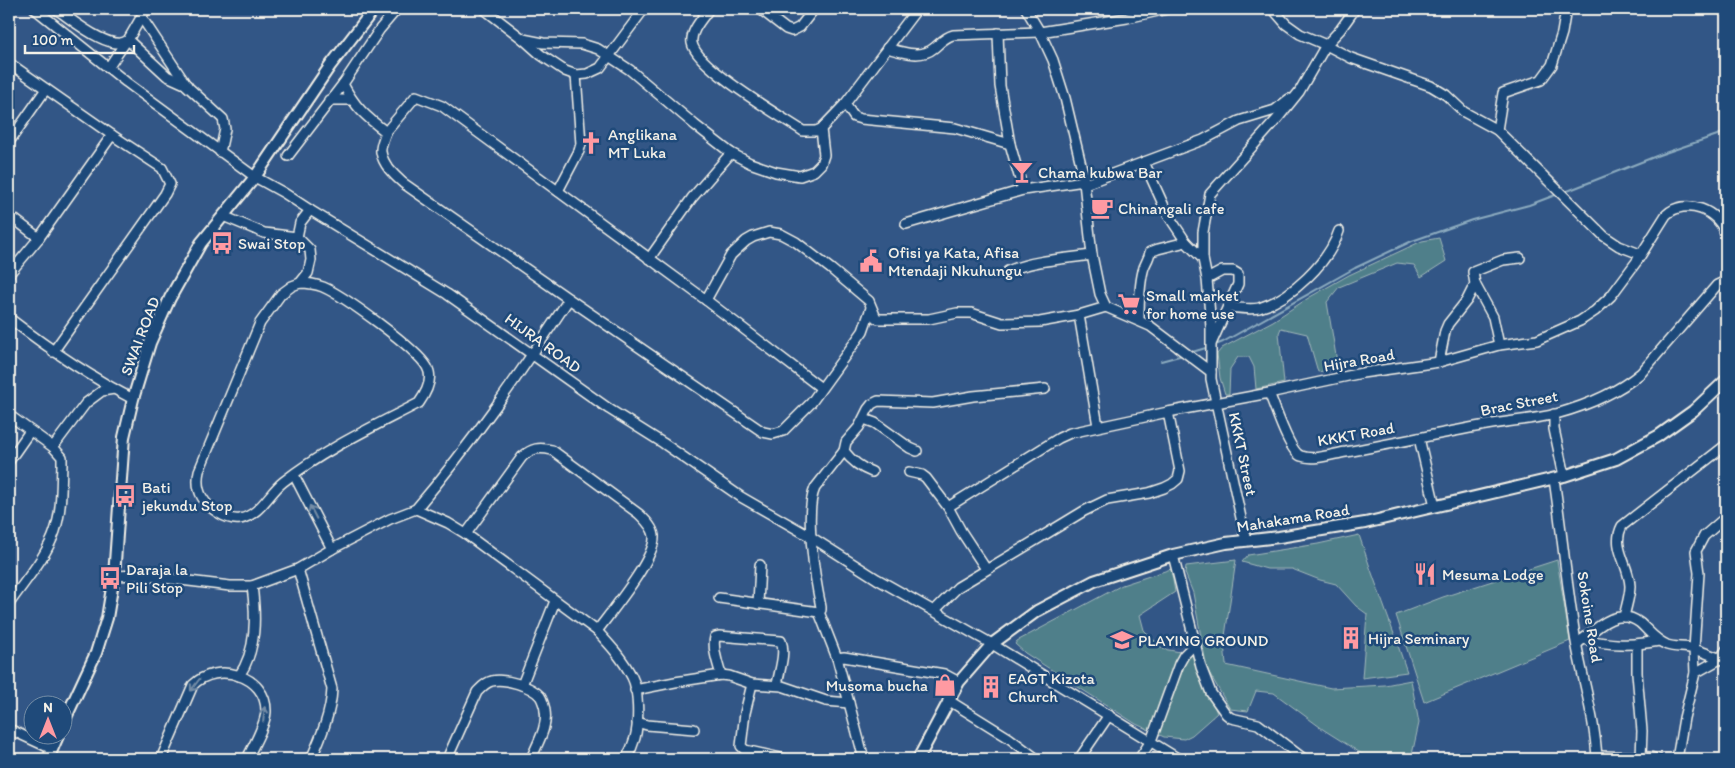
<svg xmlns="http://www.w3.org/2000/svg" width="1735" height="768" font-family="Itim,sans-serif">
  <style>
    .green { fill: #4f7f8a; stroke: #a2b8b9 }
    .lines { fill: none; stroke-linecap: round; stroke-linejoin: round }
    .stream { stroke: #8cabbf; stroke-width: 2 }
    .minor-casing { stroke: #f4f1e8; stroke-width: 12 }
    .tertiary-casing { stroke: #f4f1e8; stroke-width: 14 }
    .minor { stroke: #1f4a7a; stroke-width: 9 }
    .tertiary { stroke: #1f4a7a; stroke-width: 10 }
    .oneway { stroke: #748da6 }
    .labels { text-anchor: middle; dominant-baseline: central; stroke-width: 5; stroke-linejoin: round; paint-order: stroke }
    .poi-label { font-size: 16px; fill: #f4f1e8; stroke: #1f4a7a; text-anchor: start }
    .street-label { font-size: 16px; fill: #f4f1e8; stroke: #1f4a7a }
  </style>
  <rect width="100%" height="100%" fill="#325686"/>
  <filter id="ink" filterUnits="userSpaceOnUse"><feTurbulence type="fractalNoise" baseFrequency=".02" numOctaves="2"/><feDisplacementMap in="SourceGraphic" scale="10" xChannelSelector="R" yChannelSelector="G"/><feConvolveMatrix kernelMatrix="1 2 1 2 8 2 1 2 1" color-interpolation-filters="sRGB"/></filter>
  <g filter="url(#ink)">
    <!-- green -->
    <g class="green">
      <path d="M1439,238L1446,261L1421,277L1414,265L1397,263L1339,287L1327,302L1338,368L1318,372L1307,334L1281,328L1279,333L1284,383L1256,389L1254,367L1249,357H1238L1230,369L1229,394H1225L1220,378L1217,354L1222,348L1273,321L1310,297L1349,275L1422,241Z"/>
      <path d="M1359,535C1374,581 1392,626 1407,672L1362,678L1367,614L1356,606L1336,584L1320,580L1292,569H1267L1242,562L1248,555L1318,544Z"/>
      <path d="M1236,560L1224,643L1226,665L1331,688L1385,685L1411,680L1419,723L1411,759H1370L1324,730L1274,693L1256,691L1248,711L1230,709L1207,669L1193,593L1185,573L1186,566Z"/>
      <path d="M1557,560L1570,641L1424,702L1396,615L1443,597Z"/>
      <path d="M1171,569L1175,592L1140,615L1144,630L1163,649L1192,654L1217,713L1192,735L1184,739L1164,737L1136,724L1025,653L1015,644L1017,641L1122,585Z"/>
    </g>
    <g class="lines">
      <!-- stream -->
      <g class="stream">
        <path d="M1565,192L1659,155L1726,132"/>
        <path d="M1213,346L1223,342L1355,268L1412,241L1472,220L1529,205L1558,194"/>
        <path d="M1189,353L1209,347"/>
        <path d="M1161,361L1183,355"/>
      </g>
      <defs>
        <g id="minor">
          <path d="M35,9L126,82L255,177L284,193L310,210L447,294L609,409L663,443L741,497L811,537L877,579L992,644L1179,759"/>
          <path d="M56,9C70,18 112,54 128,40L146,9"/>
          <path d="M484,9L523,39L541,55L565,71L576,75L587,74L600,68L644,9"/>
          <path d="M709,9C703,18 690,31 692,43C696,67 782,117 803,131H816L821,129L845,104L917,9"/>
          <path d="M760,9L786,29L792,31L800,27L814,9"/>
          <path d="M1026,9L1040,32L1053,60L1065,98L1083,173L1092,255L1100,294L1106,307L1150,326L1211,372V379L1246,541"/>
          <path d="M1273,9L1286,24L1300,34L1326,45L1351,58L1431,86L1446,95L1464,112L1497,130L1604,236L1619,246L1640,254"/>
          <path d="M142,18L187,86L223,119L225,129L220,152"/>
          <path d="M998,33L1000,86L1010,144L1023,190"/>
          <path d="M523,39L543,43L582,44L598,49L630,70L695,125L731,153L750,163L776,172L800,176L814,171L821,164L824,155L821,129"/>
          <path d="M128,40L167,76L187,85"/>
          <path d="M887,48C902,52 921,59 934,48C940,43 945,37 953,35L1040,32L1127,18L1167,9"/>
          <path d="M9,63L112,135L162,168L170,184L165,194L53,352"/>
          <path d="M108,68L125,43"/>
          <path d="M343,84C355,107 365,116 386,132C384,138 380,146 381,152C383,165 394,175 403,183L569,299L763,432L773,434L783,431L811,403L863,331L871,308"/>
          <path d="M329,100H352"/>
          <path d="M845,104L854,117L861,119L955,128L1010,144"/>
          <path d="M1497,130L1503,93L1541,80L1552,65L1562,33L1566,9"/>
          <path d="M386,132L416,96L442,106L706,300L821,388"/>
          <path d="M9,142L46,89"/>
          <path d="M288,156L343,84L380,29L397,9"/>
          <path d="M1144,162L1168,215L1186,242L1203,259L1207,279L1211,327V372"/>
          <path d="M1085,184L1203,140L1239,121L1275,110L1289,99"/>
          <path d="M558,191L579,151L581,144L576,75"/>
          <path d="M9,215L39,238"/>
          <path d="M223,216L264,233L297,237L310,250L311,260L308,273L300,283"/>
          <path d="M906,224L1023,190L1084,181"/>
          <path d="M297,237L300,223L310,210"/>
          <path d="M649,259L692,198L731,153"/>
          <path d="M1203,259V232L1210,194L1278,118L1299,92L1326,45L1340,30L1355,9"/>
          <path d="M1008,271C1034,260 1064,259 1092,255"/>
          <path d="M9,274L39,238L112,135"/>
          <path d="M1207,279L1222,271H1233L1238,274V284L1212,342"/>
          <path d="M300,283C309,283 315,284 323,287C344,296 416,348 427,367C434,379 426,393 419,403C373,427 325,449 283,482C269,493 260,515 240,519C227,521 208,508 202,497C197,488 197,480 199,471L260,323L281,294L292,286Z"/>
          <path d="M1475,284L1493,317L1499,345"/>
          <path d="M706,300L731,255L746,241L753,237L769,232L781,234L796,242L831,269L869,301L876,318L879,319H929L957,313H971L1002,323L1040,322L1079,315L1106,307"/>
          <path d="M1228,307C1238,308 1250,310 1259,308C1291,299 1329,262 1339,231"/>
          <path d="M1079,315L1098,426"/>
          <path d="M9,318C48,348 88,376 133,399"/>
          <path d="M1139,320C1139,304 1139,287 1143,271C1144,264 1149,260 1150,252L1158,249L1186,242"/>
          <path d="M1439,362L1445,331L1448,324L1467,300L1475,284L1473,272L1503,260L1520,258"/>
          <path d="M1269,393C1275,406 1289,452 1301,456C1314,461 1333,454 1346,452C1391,444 1436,434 1481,426C1505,421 1532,420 1556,414C1585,406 1618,392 1641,373L1717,285L1726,281"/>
          <path d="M1554,414V429L1564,476"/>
          <path d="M9,415L53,447L62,457V465C61,486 62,510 55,531C47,556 24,582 9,604"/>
          <path d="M864,419L875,423L910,448L917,451"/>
          <path d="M1419,438L1435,506"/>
          <path d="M53,447L86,403L102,391L114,389"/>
          <path d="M844,451L815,488C804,512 815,579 821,607V610L819,612L837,658L864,759"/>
          <path d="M9,461L30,431"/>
          <path d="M872,472C861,468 851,460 844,451L846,442L859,427L868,409L872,404L878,401L933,403L973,396L1045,389"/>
          <path d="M909,472L922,475L926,478L948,507L961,531L986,569"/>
          <path d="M294,475L332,549"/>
          <path d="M1554,479C1562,533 1567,588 1576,642C1583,681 1595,719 1597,759"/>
          <path d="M948,507L1059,438L1070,433L1168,412L1269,393L1362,373L1439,362L1499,345L1537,340L1580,321L1595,311L1611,296L1637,261L1666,215C1685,197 1720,210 1726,236"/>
          <path d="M416,509C473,442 521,372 569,299"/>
          <path d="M466,534L522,457C532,448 539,447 552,450L639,514C645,520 653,527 654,536C656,558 611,612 597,631"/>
          <path d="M1173,555L1201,667L1211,693L1226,714L1231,718L1258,724L1304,759"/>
          <path d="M298,569L332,689C331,713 321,737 311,759"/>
          <path d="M114,576L139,575L230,586H252L298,569L332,549L390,519L416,509L448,523L466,534L597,631C610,645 623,659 632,677C639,690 639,723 635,738C633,745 630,752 626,759"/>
          <path d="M719,598L819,612"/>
          <path d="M758,604L760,565"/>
          <path d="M934,611L958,587L1084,511L1107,500L1149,493L1164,488L1172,484L1178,479L1180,471L1168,412"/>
          <path d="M1624,617C1626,607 1630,596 1630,586C1629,564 1611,547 1622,526L1726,445"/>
          <path d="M1583,639C1610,645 1631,646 1659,641"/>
          <path d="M1577,644C1595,630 1616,605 1640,623C1649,631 1655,640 1667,645C1675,648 1685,646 1694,649C1704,652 1716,657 1726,661"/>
          <path d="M1637,645V673L1642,731L1641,757"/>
          <path d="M837,658L844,657L944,674L959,682"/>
          <path d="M1695,673L1720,659L1726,650"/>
          <path d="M721,675C718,664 712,649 715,637L719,636L781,641C786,653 779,672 777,685"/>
          <path d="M239,676C257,650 256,616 252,586"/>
          <path d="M752,684L745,713L741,746L745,750L785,759"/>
          <path d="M522,685L555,601"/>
          <path d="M635,690L675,682L721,675L729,676L752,684L782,686L826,701L849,703"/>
          <path d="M948,700L1009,738L1037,759"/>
          <path d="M637,722L647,725L694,729"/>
          <path d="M9,729L52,749"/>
          <path d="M1597,756L1650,757L1658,759"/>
          <path d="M161,759L193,685C217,661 267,675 266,712C265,726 253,746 247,759"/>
          <path d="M447,759L477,692C481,688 486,682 492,681C505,678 531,686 540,696C542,699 545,707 545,711C548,727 537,744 531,759"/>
          <path d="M1079,759L1109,715"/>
          <path d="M1139,759L1151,741L1179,664L1184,655L1195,644"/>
          <path d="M1677,759L1684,718L1695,673L1694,649L1699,573L1696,551L1704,536L1726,517"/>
        </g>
        <g id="tertiary">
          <path d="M62,726L96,653L107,618L114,576L124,437L133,399L150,343L170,298L201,243L255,177L330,66L374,9"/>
          <path d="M48,759L58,736"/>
          <path d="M918,759L959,682L992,644L1037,611L1094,581L1173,555L1226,543L1279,537L1365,523L1564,476L1616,459L1658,436L1693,411L1726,380"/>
        </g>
      </defs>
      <!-- minor casing -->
      <use href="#minor" class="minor-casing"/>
      <!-- tertiary casing -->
      <use href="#tertiary" class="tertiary-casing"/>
      <!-- minor -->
      <use href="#minor" class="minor"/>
      <!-- tertiary -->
      <use href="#tertiary" class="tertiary"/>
    </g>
    <!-- one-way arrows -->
    <defs><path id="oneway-shaft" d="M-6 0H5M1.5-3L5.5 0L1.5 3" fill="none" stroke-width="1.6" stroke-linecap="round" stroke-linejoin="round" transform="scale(1.25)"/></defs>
    <g class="oneway">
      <use href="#oneway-shaft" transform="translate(313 512) rotate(-117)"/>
      <use href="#oneway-shaft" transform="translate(195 685) rotate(127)"/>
      <use href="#oneway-shaft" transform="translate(264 714) rotate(-84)"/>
    </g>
  </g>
  <!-- icons -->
  <defs>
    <symbol id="church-bare" viewBox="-9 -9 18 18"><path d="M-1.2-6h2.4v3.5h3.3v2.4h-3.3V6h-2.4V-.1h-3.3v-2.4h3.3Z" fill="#ff9aa2" stroke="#1f4a7a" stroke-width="2.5" paint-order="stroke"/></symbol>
    <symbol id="bar-bare" viewBox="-9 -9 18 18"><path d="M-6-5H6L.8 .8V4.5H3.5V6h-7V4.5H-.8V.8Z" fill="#ff9aa2" stroke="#1f4a7a" stroke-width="2.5" paint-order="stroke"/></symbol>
    <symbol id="cafe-bare" viewBox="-9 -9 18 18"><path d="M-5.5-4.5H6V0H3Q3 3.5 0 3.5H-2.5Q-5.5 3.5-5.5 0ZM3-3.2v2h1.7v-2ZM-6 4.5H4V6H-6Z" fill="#ff9aa2" stroke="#1f4a7a" stroke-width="2.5" paint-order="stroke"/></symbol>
    <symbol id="bus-bare" viewBox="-9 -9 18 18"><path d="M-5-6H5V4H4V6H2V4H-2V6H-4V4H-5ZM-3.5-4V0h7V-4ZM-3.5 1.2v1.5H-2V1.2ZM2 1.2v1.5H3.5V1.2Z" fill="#ff9aa2" stroke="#1f4a7a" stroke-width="2.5" paint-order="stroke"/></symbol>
    <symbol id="civic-bare" viewBox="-9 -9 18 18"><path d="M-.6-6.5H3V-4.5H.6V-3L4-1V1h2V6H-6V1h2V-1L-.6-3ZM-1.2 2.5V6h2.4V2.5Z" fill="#ff9aa2" stroke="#1f4a7a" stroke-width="2.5" paint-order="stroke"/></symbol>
    <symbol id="supermarket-bare" viewBox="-9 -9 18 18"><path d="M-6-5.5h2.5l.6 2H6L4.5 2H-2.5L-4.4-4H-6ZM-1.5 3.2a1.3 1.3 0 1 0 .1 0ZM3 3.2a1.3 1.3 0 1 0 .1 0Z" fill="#ff9aa2" stroke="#1f4a7a" stroke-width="2.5" paint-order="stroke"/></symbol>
    <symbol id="restaurant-bare" viewBox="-9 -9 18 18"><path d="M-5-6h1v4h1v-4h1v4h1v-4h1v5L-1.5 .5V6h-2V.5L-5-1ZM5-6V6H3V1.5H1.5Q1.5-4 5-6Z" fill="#ff9aa2" stroke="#1f4a7a" stroke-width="2.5" paint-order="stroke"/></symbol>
    <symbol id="building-bare" viewBox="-9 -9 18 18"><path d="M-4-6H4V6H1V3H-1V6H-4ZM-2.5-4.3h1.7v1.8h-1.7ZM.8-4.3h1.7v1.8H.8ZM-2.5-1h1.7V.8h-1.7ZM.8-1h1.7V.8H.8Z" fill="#ff9aa2" stroke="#1f4a7a" stroke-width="2.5" paint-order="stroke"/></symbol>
    <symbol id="school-bare" viewBox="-9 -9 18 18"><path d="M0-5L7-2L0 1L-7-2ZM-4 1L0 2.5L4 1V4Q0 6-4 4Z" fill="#ff9aa2" stroke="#1f4a7a" stroke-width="2.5" paint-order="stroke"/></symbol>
    <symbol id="shop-bare" viewBox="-9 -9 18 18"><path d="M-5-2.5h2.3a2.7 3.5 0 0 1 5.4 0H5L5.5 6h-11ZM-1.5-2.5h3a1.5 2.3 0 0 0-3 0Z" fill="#ff9aa2" stroke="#1f4a7a" stroke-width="2.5" paint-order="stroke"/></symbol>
  </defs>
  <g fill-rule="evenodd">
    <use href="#church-bare" x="575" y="127" width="32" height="32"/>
    <use href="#bar-bare" x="1006" y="156" width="32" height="32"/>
    <use href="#cafe-bare" x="1086" y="192" width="32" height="32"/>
    <use href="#bus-bare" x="206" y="227" width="32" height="32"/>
    <use href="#civic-bare" x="855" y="245" width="32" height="32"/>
    <use href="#supermarket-bare" x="1113" y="288" width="32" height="32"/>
    <use href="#bus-bare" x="109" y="480" width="32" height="32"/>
    <use href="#restaurant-bare" x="1409" y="558" width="32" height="32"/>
    <use href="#bus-bare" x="94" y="562" width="32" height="32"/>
    <use href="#building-bare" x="1335" y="622" width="32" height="32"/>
    <use href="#school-bare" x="1106" y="624" width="32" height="32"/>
    <use href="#shop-bare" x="929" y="669" width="32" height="32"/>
    <use href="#building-bare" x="975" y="671" width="32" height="32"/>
  </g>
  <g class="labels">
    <!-- poi labels -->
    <g class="poi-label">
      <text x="608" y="134">Anglikana<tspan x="608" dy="18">MT Luka</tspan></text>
      <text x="1038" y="172">Chama kubwa Bar</text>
      <text x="1118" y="208">Chinangali cafe</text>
      <text x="238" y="243">Swai Stop</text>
      <text x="888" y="252">Ofisi ya Kata, Afisa<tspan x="888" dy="18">Mtendaji Nkuhungu</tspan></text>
      <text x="1146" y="295">Small market<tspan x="1146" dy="18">for home use</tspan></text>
      <text x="142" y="487">Bati<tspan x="142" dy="18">jekundu Stop</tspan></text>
      <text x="126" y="569">Daraja la<tspan x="126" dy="18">Pili Stop</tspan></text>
      <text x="1442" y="574">Mesuma Lodge</text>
      <text x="1368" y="638">Hijra Seminary</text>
      <text x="1138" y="640">PLAYING GROUND</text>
      <text x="1008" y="678">EAGT Kizota<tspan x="1008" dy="18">Church</tspan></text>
      <text x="928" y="685" text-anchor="end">Musoma bucha</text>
    </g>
    <!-- street labels -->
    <g class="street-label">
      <text transform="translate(140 336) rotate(-69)">SWAI ROAD</text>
      <text transform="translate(543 343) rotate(36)">HIJRA ROAD</text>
      <text transform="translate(1359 360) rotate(-10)">Hijra Road</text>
      <text transform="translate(1519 403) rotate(-11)">Brac Street</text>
      <text transform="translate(1356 434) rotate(-10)">KKKT Road</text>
      <text transform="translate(1243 454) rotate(78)">KKKT Street</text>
      <text transform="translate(1293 518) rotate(-9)">Mahakama Road</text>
      <text transform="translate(1590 617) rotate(81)">Sokoine Road</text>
    </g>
  </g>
  <!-- margin -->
  <rect width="1735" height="768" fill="none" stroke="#1f4a7a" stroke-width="30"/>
  <rect x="15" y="15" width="1705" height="738" fill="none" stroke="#f4f1e8" stroke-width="2" filter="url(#ink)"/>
  <!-- north arrow -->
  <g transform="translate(48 720)"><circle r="24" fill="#1f4a7a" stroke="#748da6"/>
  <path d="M0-4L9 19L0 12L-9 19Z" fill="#ff9aa2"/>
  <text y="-8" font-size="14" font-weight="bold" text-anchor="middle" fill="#f4f1e8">N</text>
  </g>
  <!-- scale -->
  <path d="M25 45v8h109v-8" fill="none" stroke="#f4f1e8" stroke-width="2.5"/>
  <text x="32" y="45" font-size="15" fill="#f4f1e8" stroke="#1f4a7a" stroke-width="4" paint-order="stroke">100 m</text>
</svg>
